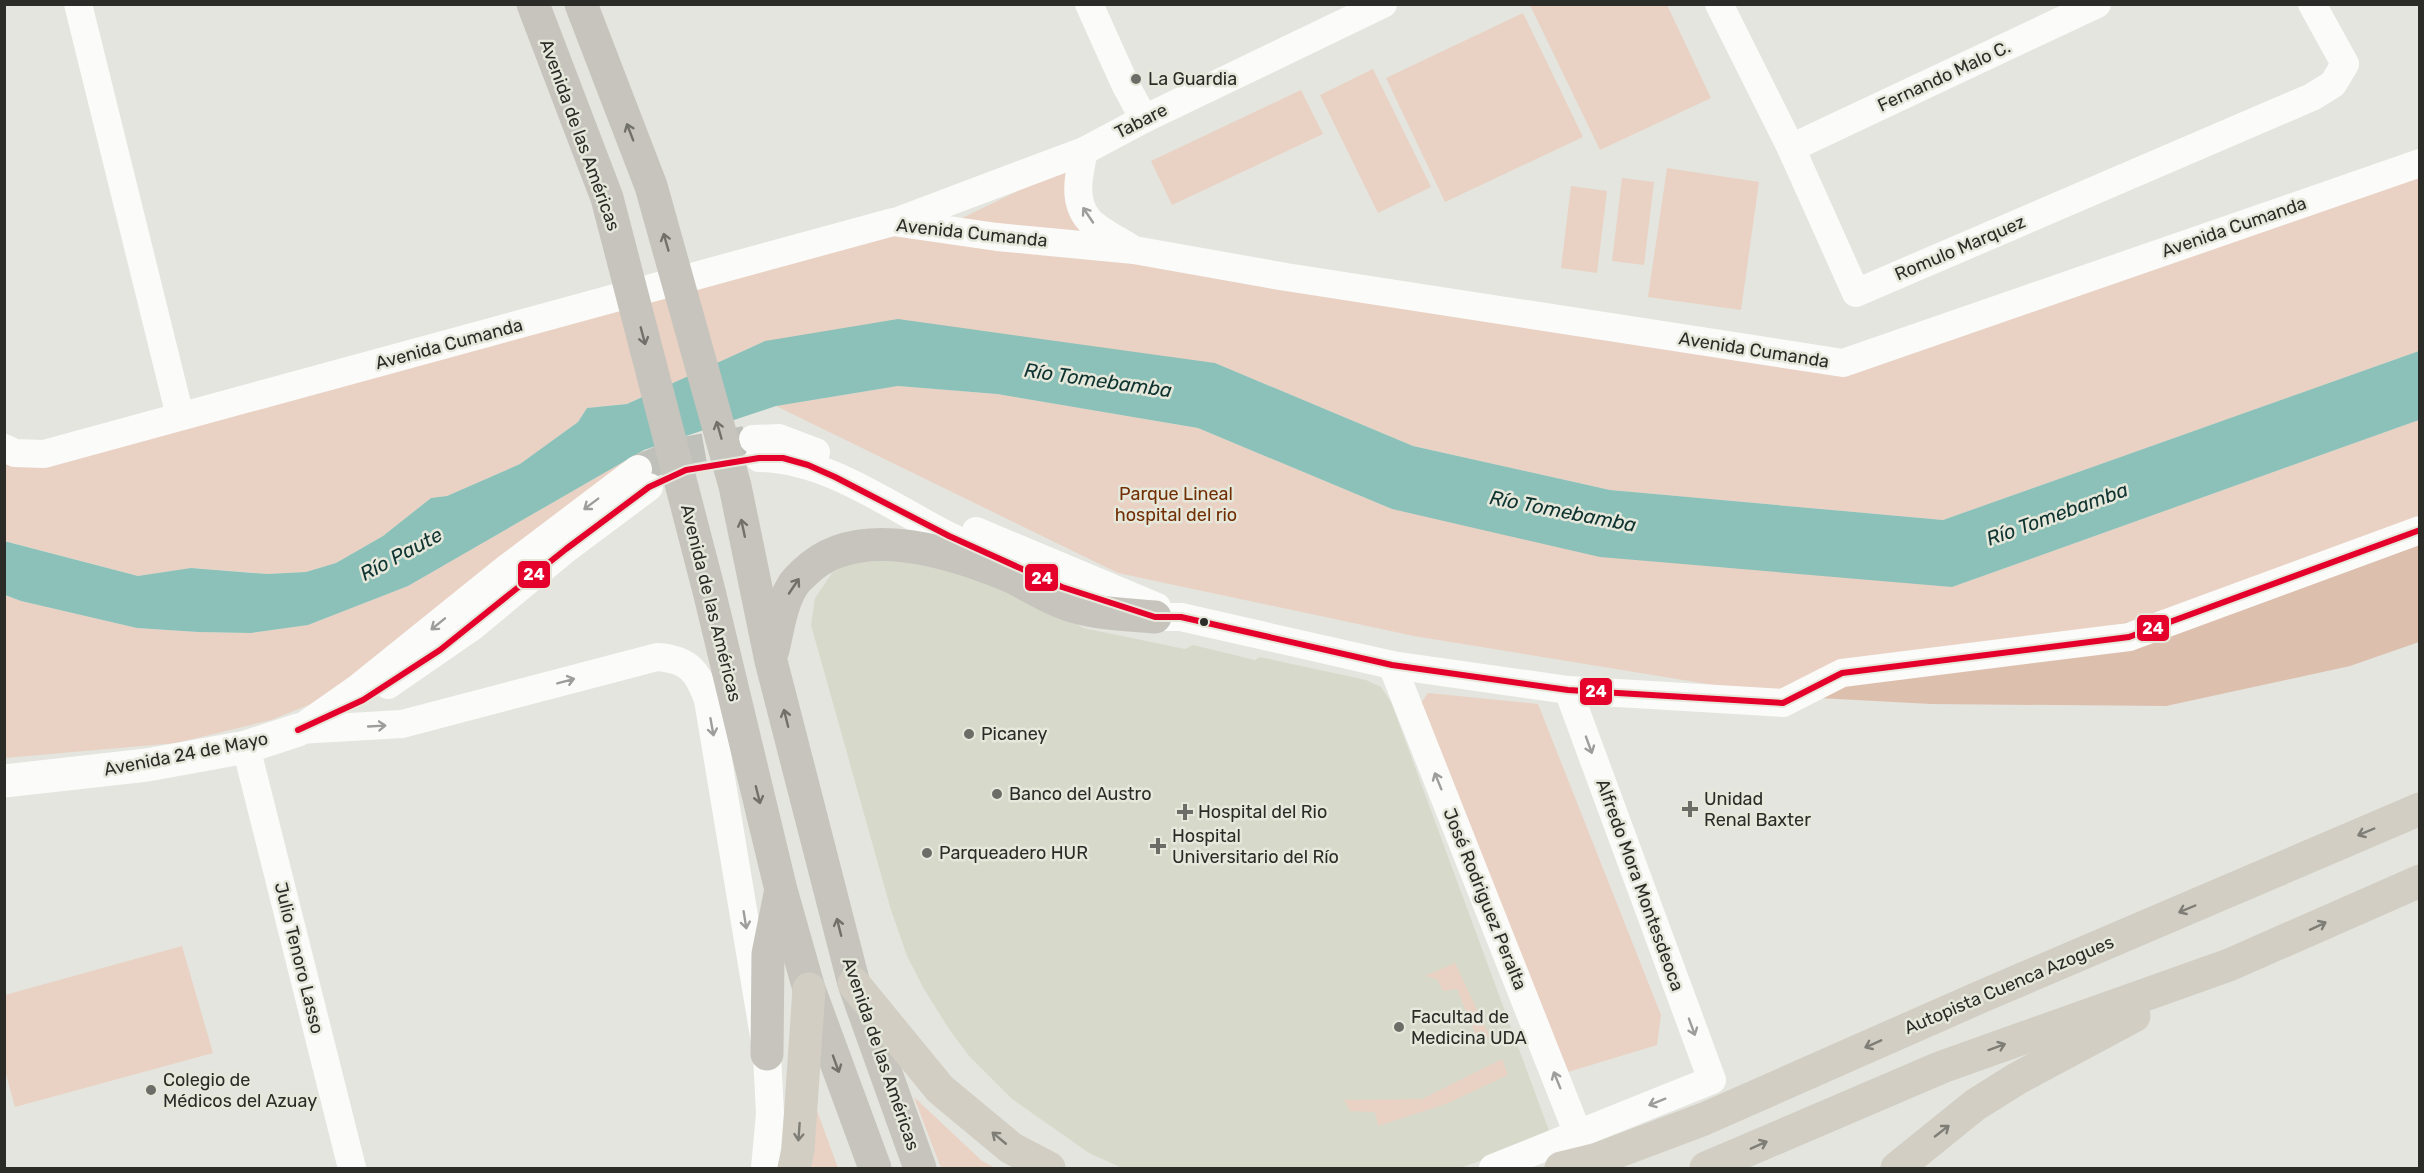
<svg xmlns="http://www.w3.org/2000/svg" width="2424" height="1173" font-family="Rubik,sans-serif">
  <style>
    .built { fill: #d7dacb }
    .green { fill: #e9d2c4 }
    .forest { fill: #ddbfad }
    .water { fill: #8cc1b9 }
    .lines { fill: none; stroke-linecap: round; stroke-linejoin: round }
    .street-tunnel { stroke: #bfc0b9; stroke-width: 28; stroke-dasharray: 28 14; stroke-linecap: butt }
    .street { stroke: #fbfbfa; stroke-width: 28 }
    .secondary { stroke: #fbfbfa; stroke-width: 33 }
    .primary { stroke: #c6c4bd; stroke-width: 33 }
    .highway { stroke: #d2cec4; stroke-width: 33 }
    .bus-1-casing { stroke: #e5e8db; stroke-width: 10 }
    .bus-1 { stroke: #e4002b; stroke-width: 6 }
    .oneway { stroke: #71706a }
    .oneway2 { stroke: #9d9e9b }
    .oneway3 { stroke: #7e7d76 }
    .poi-dot { fill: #6c6d67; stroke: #e5e8db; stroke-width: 2 }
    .bus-dot { fill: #2b2c27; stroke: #e5e8db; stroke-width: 2 }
    .labels { text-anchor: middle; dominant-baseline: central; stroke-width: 5; stroke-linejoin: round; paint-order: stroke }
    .street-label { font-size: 18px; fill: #2b2c27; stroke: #e5e8db }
    .poi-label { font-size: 18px; fill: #2b2c27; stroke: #e5e8db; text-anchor: start }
    .park-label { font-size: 18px; fill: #722f04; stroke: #e5e8db }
    .water-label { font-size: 20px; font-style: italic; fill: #0e3330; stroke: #e5e8db }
    .line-badge { stroke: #e5e8db; stroke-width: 2 }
    .badge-label { font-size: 16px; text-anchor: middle; font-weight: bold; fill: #fff }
  </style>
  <rect width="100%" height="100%" fill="#e4e5de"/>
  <!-- built -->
  <path class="built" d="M917,556L1055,610L1083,628L1185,649L1193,645L1255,660L1260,657L1366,680L1381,687L1391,702L1551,1136L1460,1168H1122L1089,1153L1012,1099L969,1056L949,1029L924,989L907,956L891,910L811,625L815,598L832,573L860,557Z"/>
  <!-- green -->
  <g class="green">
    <path d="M1530,5H1667L1711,98L1600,150Z"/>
    <path d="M1523,13L1583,137L1445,202L1386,78Z"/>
    <path d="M1373,69L1431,187L1378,213L1320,95Z"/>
    <path d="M1301,90L1323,134L1172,205L1151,161Z"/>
    <path d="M2419,163V351L1943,520L1610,490L1413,446L1215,363L765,341L627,404L587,408L578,422L520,464L447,496L431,498L383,536L336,563L306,572L267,574L192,568L138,576L5,541V449L15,454L893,222L1810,359Z"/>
    <path d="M1070,166L1096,240L960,219Z"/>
    <path d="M1667,168L1759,182L1741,310L1648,297Z"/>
    <path d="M1622,178L1654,182L1644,265L1612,261Z"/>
    <path d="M1571,186L1607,191L1597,273L1561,268Z"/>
    <path d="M898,386L997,394L1198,428L1392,509L1952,587L2419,420V521L2133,621L1939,658L1782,696L1414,636L1118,573L776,406Z"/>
    <path d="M644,450L638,469L346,690L271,720L176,743L5,758L4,595L21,601L137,628L198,632L251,633L308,625L408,586Z"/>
    <path d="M1428,693L1538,704L1661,1015L1657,1045L1568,1072L1421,703Z"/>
    <path d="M182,946L213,1053L15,1107L5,1071V995Z"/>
    <path d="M1455,963L1490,1037L1478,1040L1457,989L1443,991L1437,979L1425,976Z"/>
    <path d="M1502,1059L1508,1075L1446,1104L1378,1126L1375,1112L1350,1111L1344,1100L1422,1099Z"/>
    <path d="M914,1097L982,1161L995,1168H941Z"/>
    <path d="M813,1100L838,1168H808Z"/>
  </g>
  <!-- forest -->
  <path class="forest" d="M2419,521V642L2350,666L2166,706L1931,704L1782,696L1939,658L2133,621Z"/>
  <!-- water -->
  <path class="water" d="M898,319L1215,363L1413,446L1610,490L1943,520L2419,351V420L1952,587L1600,557L1392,509L1198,428L997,394L898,386L776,406L644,450L408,586L308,625L251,633L198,632L137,628L21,601L5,595L4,541L138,576L191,568L267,574L306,572L336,563L383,536L431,498L447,496L520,464L578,422L587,408L627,404L765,341Z"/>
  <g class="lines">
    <!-- street-tunnel -->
    <path class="street-tunnel" d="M638,469L678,452L745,440"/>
    <!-- street -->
    <g class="street">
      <path d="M78,4L180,416"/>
      <path d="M1089,4L1125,84L1144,119"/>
      <path d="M1719,4L1791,148L1856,293L2312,97L2333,84L2345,64L2312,4"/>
      <path d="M1791,148L2097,4"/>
      <path d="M1084,151C1079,174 1072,201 1089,220C1099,231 1117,239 1129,247"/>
      <path d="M895,222L1084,151L1144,119L1383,4"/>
      <path d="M753,439L779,438L816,452"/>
      <path d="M4,448L15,453L44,454L893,222L997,237L1134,250L1286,277L1843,363L2420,163"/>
      <path d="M759,458C828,459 889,506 949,536C964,543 979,550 995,557"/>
      <path d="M976,531L1157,607"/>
      <path d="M1133,610L1155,617H1181L1392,665L1568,690L1783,703L1842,673L2129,637L2420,530"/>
      <path d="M1392,665L1578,1134"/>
      <path d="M388,685L472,627L566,549L649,487"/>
      <path d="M298,730L402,724L657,657C688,659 698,671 708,700L767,1054L770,1114L765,1168"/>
      <path d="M298,730L358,688L507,568L638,469"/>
      <path d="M246,747L352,1168"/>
      <path d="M1493,1168L1712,1080L1568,690"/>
    </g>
    <!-- secondary -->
    <path class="secondary" d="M4,781L147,765L246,747L298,730"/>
    <!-- primary -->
    <g class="primary">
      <path d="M533,4L607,198L709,591L781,890L809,989L875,1168"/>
      <path d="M581,4L651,186L735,486L771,661L854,984L920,1168"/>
      <path d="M773,650C778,629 781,604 793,585C796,580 801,576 805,572C857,521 953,552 1012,577C1028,585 1044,595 1061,602C1090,614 1123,614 1155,617"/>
      <path d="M767,1054L768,954L780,894"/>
    </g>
    <!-- highway -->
    <g class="highway">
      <path d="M854,984L940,1089L1011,1148L1049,1168"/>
      <path d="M794,1168L798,1150L809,989"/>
      <path d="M1561,1168L1598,1159L1704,1119L1978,998L2420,809"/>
      <path d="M1706,1168L1942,1067L2229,965L2420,881"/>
      <path d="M1897,1168L1975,1105L2018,1078L2134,1016"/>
    </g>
    <defs>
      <path id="bus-1" d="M298,730L363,700L440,650L566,549L649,487L686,470L759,458H783L808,465L835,477L949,536L1062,587L1155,617H1181L1392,665L1568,690L1783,703L1842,673L2129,637L2420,530"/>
    </defs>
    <!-- bus-1 casing -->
    <use href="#bus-1" class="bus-1-casing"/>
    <!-- bus-1 -->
    <use href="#bus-1" class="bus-1"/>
  </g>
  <!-- one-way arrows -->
  <defs><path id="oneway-shaft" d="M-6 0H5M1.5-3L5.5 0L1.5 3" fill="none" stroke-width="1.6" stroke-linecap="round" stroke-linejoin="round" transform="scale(1.5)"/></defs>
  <g class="oneway">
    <use href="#oneway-shaft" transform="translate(630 132) rotate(-111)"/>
    <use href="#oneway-shaft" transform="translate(666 242) rotate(-106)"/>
    <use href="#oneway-shaft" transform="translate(643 336) rotate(75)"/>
    <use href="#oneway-shaft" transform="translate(719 430) rotate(-106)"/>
    <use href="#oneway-shaft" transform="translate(743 528) rotate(-102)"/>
    <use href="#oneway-shaft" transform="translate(794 586) rotate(-56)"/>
    <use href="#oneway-shaft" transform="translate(786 718) rotate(-104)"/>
    <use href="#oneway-shaft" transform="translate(758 795) rotate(76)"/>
    <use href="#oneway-shaft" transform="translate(839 927) rotate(-104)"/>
    <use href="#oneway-shaft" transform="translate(836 1064) rotate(70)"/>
  </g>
  <g class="oneway2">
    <use href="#oneway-shaft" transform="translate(1088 215) rotate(-124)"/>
    <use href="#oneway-shaft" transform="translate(591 504) rotate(143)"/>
    <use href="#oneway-shaft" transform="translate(438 624) rotate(141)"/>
    <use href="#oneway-shaft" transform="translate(566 681) rotate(-15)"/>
    <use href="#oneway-shaft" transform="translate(377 726) rotate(-3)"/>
    <use href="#oneway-shaft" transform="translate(712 727) rotate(80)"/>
    <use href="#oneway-shaft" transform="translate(1589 745) rotate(70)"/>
    <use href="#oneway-shaft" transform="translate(1438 781) rotate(-112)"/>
    <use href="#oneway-shaft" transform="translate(745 920) rotate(81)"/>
    <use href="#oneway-shaft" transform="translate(1692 1027) rotate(70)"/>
    <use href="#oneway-shaft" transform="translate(1557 1080) rotate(-112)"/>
    <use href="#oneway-shaft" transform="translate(1657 1102) rotate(158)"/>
  </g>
  <g class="oneway3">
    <use href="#oneway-shaft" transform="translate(2366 832) rotate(157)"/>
    <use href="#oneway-shaft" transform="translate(2187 909) rotate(157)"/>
    <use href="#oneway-shaft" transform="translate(2318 926) rotate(-25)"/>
    <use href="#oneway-shaft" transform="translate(1873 1044) rotate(156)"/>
    <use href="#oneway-shaft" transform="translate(1997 1047) rotate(-20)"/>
    <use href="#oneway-shaft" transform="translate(1942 1131) rotate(-38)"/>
    <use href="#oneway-shaft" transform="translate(799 1132) rotate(94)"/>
    <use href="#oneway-shaft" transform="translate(999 1138) rotate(-140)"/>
    <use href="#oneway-shaft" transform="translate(1759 1145) rotate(-24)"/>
  </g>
  <!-- markers -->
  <g class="poi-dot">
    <circle cx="1136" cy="79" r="6"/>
    <circle cx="969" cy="734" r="6"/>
    <circle cx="997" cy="794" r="6"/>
    <path d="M1687 800h6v6h6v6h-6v6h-6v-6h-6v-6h6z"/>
    <path d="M1182 803h6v6h6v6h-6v6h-6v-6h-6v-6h6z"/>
    <path d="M1155 837h6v6h6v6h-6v6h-6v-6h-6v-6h6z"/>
    <circle cx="927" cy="853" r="6"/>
    <circle cx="1399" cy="1027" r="6"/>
    <circle cx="151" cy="1090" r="6"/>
  </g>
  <circle class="bus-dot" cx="1204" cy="622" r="5"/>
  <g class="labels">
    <!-- street labels -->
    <g class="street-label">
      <text transform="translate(1944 76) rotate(-25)">Fernando Malo C.</text>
      <text transform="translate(1141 121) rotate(-27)">Tabare</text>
      <text transform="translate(580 135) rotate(70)">Avenida de las Américas</text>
      <text transform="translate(2234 227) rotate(-19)">Avenida Cumanda</text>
      <text transform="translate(972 233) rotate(6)">Avenida Cumanda</text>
      <text transform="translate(1960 248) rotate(-23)">Romulo Marquez</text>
      <text transform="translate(449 344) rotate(-15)">Avenida Cumanda</text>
      <text transform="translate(1754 350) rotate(9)">Avenida Cumanda</text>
      <text transform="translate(711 603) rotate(76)">Avenida de las Américas</text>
      <text transform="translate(186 754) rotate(-11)">Avenida 24 de Mayo</text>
      <text transform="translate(1640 885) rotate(70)">Alfredo Mora Montesdeoca</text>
      <text transform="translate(1485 899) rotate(68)">José Rodriguez Peralta</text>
      <text transform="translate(299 958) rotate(76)">Julio Tenoro Lasso</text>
      <text transform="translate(2009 985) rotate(-23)">Autopista Cuenca Azogues</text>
      <text transform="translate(881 1054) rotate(71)">Avenida de las Américas</text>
    </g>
    <!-- poi labels -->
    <g class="poi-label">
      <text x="1148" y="79">La Guardia</text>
      <text x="981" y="734">Picaney</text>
      <text x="1009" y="794">Banco del Austro</text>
      <text x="1704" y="799">Unidad<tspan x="1704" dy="21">Renal Baxter</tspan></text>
      <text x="1198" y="812">Hospital del Rio</text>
      <text x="1172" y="836">Hospital<tspan x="1172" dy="21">Universitario del Río</tspan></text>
      <text x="939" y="853">Parqueadero HUR</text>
      <text x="1411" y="1017">Facultad de<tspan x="1411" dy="21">Medicina UDA</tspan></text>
      <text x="163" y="1080">Colegio de<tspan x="163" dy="21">Médicos del Azuay</tspan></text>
    </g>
    <!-- park labels -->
    <g class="park-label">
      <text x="1176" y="494">Parque Lineal<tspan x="1176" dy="21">hospital del rio</tspan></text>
    </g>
    <!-- water labels -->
    <g class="water-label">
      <text transform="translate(1098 380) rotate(8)">Río Tomebamba</text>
      <text transform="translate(1563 511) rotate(11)">Río Tomebamba</text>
      <text transform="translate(2057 514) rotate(-20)">Río Tomebamba</text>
      <text transform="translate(401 554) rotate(-28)">Río Paute</text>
    </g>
  </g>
  <g class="line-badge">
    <rect x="517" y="560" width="34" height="29" rx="6" fill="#e4002b"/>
    <rect x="1024" y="563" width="35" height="29" rx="6" fill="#e4002b"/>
    <rect x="2136" y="614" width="34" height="28" rx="6" fill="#e4002b"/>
    <rect x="1579" y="677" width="34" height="29" rx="6" fill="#e4002b"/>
  </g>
  <g class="badge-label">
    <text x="534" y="580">24</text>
    <text x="1042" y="584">24</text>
    <text x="2153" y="634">24</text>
    <text x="1596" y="697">24</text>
  </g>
  <!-- border -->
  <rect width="2424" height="1173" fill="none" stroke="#2b2c27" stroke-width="12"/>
</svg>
